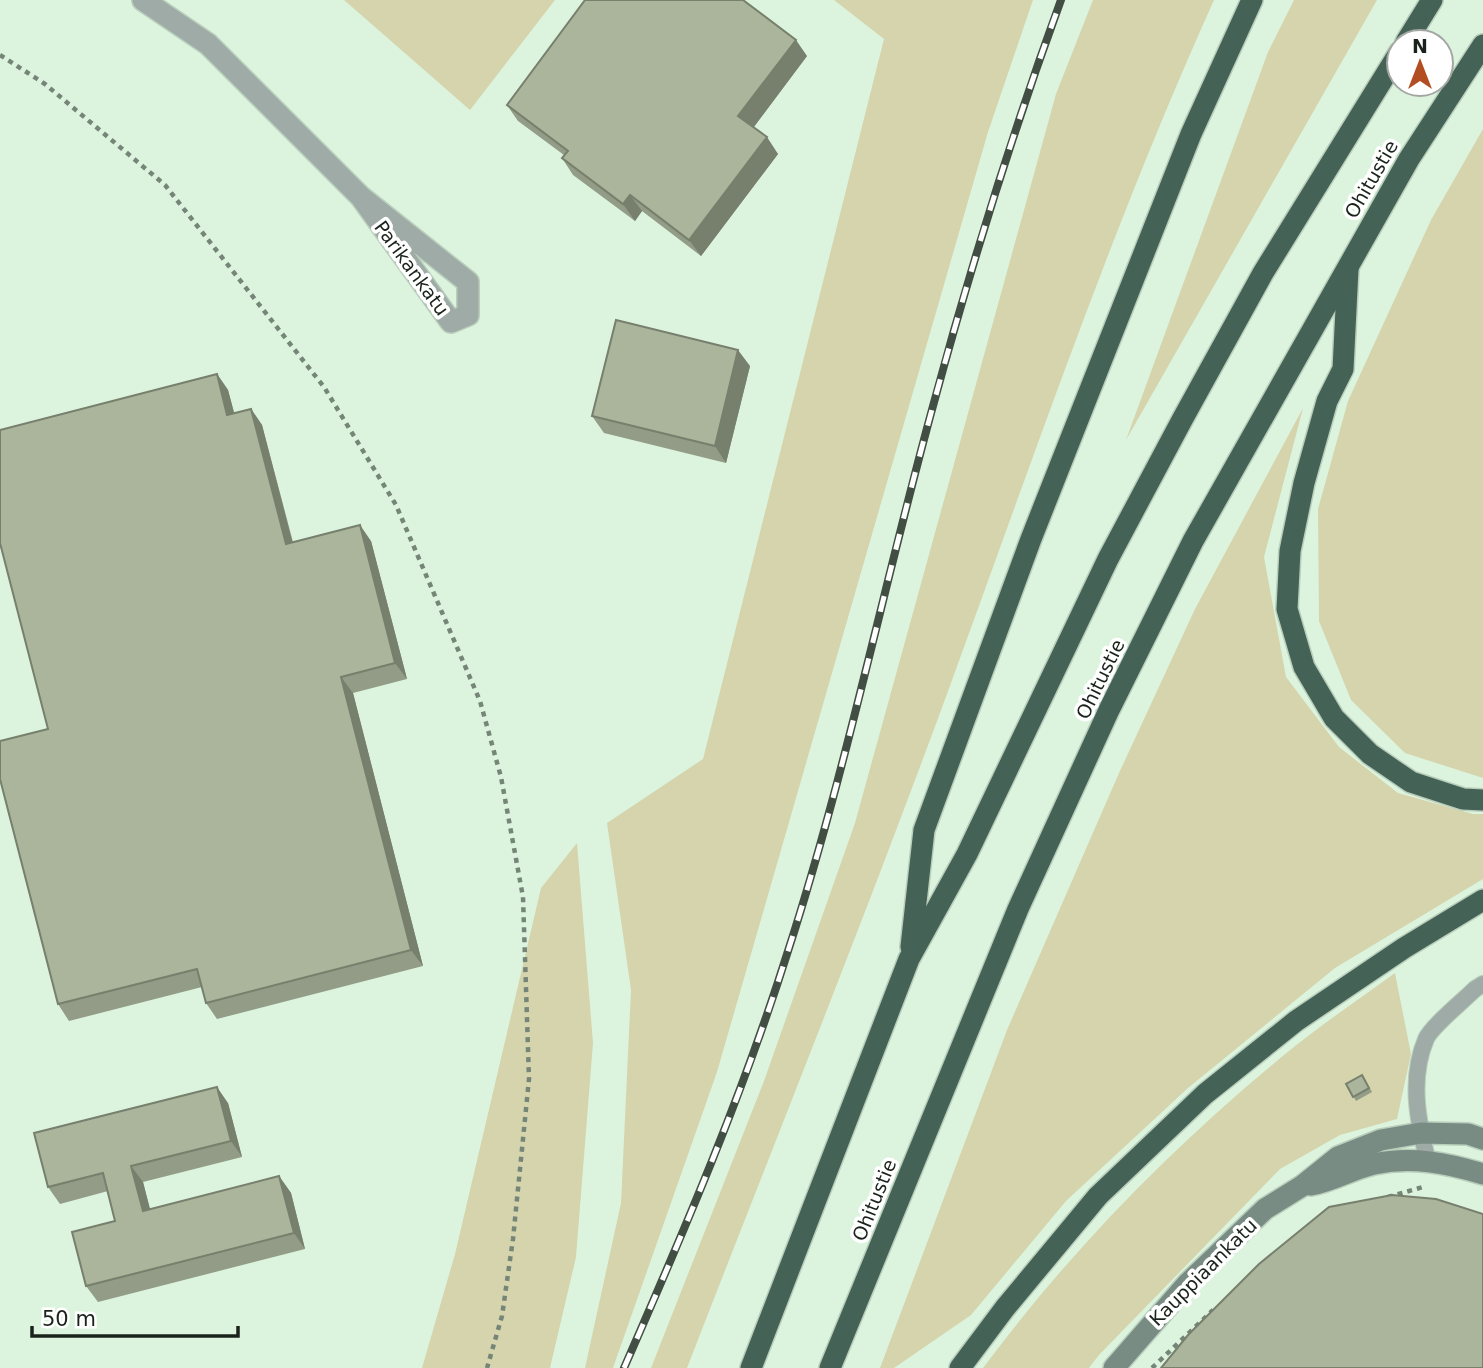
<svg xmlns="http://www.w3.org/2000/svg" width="1483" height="1368" font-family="'DejaVu Sans',sans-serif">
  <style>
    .green { fill: #d5d4ad }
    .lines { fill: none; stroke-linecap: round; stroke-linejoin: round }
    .lane-casing { stroke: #b9cebb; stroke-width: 18 }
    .street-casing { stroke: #b9cebb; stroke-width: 24 }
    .secondary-casing { stroke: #b9cebb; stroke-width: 24 }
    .highway-casing { stroke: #b9cebb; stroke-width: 24 }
    .path { stroke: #758577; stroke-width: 4.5; stroke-dasharray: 5 5; stroke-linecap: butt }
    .lane { stroke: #9eaba6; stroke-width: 16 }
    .street { stroke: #9eaba6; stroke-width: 21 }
    .secondary { stroke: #788c84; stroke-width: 21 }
    .highway { stroke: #456257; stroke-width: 21 }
    .rail-casing { stroke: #424e43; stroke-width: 8 }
    .rail { stroke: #fff; stroke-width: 5; stroke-dasharray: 16; stroke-linecap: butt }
    .wall { fill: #929c86 }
    .shaded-wall { fill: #777f6d }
    .building { fill: #aab59c; stroke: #777f6d; stroke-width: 2 }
    .labels { text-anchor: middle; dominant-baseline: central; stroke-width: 7; stroke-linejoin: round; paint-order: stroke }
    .street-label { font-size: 19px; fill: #1a231b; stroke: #fff }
  </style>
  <rect width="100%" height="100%" fill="#dcf4de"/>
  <!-- green -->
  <g class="green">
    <path d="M344,0H555L470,110Z"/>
    <path d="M834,0H1033L988,132L717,1072L613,1368H585L621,1203L631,990L607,823L703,759L884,39Z"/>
    <path d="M1093,0H1214C1112,226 1032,462 947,694C864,920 774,1144 687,1368H651L764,1081L855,823L1056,94Z"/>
    <path d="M1294,0H1377L1126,440L1268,52Z"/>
    <path d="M1483,129V778L1405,753L1351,700L1319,621L1318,509L1348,401L1431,220Z"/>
    <path d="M1303,408L1264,557L1286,677L1339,747L1398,793L1473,814H1483V879L1335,968L1188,1088L1066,1201L971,1315L894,1368H880L1007,1030L1119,773L1195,609Z"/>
    <path d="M577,843L593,1043L576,1257L550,1368H422L455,1254L541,888Z"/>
    <path d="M1395,973L1411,1054L1397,1119L1340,1135L1280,1169L1099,1355L1089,1368H983C1071,1250 1170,1149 1284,1055C1319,1026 1358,1000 1395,973Z"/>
  </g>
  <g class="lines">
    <defs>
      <path id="lane" d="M1428,1162C1418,1122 1409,1079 1426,1039C1431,1027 1464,1000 1475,989L1483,984"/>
      <path id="street" d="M143,0L208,44L361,197L468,282V315L451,322L361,197"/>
      <g id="secondary">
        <path d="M1311,1185C1333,1181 1352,1169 1374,1164C1412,1156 1447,1163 1483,1174"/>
        <path d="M1114,1368L1188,1283L1265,1209L1302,1186L1338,1157L1381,1140L1421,1133L1468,1134L1483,1139"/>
      </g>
      <g id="highway">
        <path d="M1406,42L1432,0"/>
        <path d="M1348,269L1343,369L1327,401L1304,483L1290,551L1287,609L1304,667L1334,718L1370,754L1411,782L1463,799L1483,800"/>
        <path d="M911,947L924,830L1031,539L1191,134L1252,0"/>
        <path d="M751,1368L909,959L967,854L1108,559L1182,420L1263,273L1399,53"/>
        <path d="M830,1368L1018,909L1109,710L1193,541L1409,159L1483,45"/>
        <path d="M960,1368L1005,1308L1098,1196L1205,1094L1296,1021L1404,948L1483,900"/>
      </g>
    </defs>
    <!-- lane casing -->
    <use href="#lane" class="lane-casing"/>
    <!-- street casing -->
    <use href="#street" class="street-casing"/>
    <!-- secondary casing -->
    <use href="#secondary" class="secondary-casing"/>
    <!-- highway casing -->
    <use href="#highway" class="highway-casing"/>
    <!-- path -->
    <g class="path">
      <path d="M0,55L45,84L165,185L324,387L396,505L480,701L501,777L523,897L529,1079L513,1239L502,1316L487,1368"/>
      <path d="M1388,1197L1423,1187"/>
      <path d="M1152,1368L1213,1310"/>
    </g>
    <!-- lane -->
    <use href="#lane" class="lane"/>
    <!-- street -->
    <use href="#street" class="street"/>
    <!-- secondary -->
    <use href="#secondary" class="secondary"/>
    <!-- highway -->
    <use href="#highway" class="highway"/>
    <defs>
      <path id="rail" d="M624,1368C684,1231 743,1094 788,951C846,772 883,588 933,406C970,269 1012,134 1061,0"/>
    </defs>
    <!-- rail casing -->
    <use href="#rail" class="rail-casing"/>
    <!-- rail -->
    <use href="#rail" class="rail"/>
  </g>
  <!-- wall -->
  <g class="wall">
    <path d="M807,56L754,127L778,154L701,256L642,211L635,221L573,175L562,158L564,155L518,121L507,105Z"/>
    <path d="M750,366L726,463L604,433L592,416Z"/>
    <path d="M217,374L228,390L234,413L251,409L262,425L293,542L371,541L407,679L353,693L423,966L217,1019L206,1003L202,987L69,1021L58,1004L48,729Z"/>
    <path d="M1362,1075L1372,1092L1356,1101L1346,1084Z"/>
    <path d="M228,1103L242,1157L143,1182L150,1210L279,1176L291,1193L305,1249L98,1302L86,1286L115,1221L108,1191L60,1204L48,1187Z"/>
  </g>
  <!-- shaded-wall -->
  <g class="shaded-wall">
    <path d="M796,40L807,56L750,132L738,116Z"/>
    <path d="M767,137L778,154L701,256L689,240Z"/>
    <path d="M630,195L642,211L635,221L623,204Z"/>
    <path d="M738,350L750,366L726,463L715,446Z"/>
    <path d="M217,374L228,390L239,431L227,415Z"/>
    <path d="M251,409L262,425L297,560L286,544Z"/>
    <path d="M360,525L371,541L407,679L395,663Z"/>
    <path d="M341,677L353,693L423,966L411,950Z"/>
    <path d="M217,1087L228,1103L242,1157L231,1141Z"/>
    <path d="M131,1166L143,1182L155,1228L143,1211Z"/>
    <path d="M279,1176L291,1193L305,1249L294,1233Z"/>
  </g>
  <!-- building -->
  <g class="building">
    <path d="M585,0H743L796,40L738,116L767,137L689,240L630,195L623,204L562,158L568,151L507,105Z"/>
    <path d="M616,320L738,350L715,446L592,416Z"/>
    <path d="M217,374L227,415L251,409L286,544L360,525L395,663L341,677L411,950L206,1003L197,969L58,1004L0,779V741L48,729L0,543V430Z"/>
    <path d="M1362,1075L1369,1088L1353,1097L1346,1084Z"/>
    <path d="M217,1087L231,1141L131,1166L143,1211L279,1176L294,1233L86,1286L72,1232L115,1221L103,1173L48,1187L34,1133Z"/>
    <path d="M1392,1195L1436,1199L1483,1214V1368H1161L1188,1335L1259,1264L1329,1207Z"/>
  </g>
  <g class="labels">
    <!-- street labels -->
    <g class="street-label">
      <text transform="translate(1371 179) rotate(-60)">Ohitustie</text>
      <text transform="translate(412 268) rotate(54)">Parikankatu</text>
      <text transform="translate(1100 679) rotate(-64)">Ohitustie</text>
      <text transform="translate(874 1200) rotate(-68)">Ohitustie</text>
      <text transform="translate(1203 1272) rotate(-45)">Kauppiaankatu</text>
    </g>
  </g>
  <!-- north arrow -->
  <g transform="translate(1420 63)"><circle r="33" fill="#ffffff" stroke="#a3a7a4" stroke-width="2"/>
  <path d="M0-5L12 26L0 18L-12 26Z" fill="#b34d22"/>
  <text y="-10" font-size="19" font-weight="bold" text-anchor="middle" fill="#1a231b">N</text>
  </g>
  <!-- scale -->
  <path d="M32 1326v10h206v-10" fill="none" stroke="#1a231b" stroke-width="3.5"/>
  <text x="42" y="1326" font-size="21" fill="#1a231b" stroke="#ffffff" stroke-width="5" paint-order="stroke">50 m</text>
</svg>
